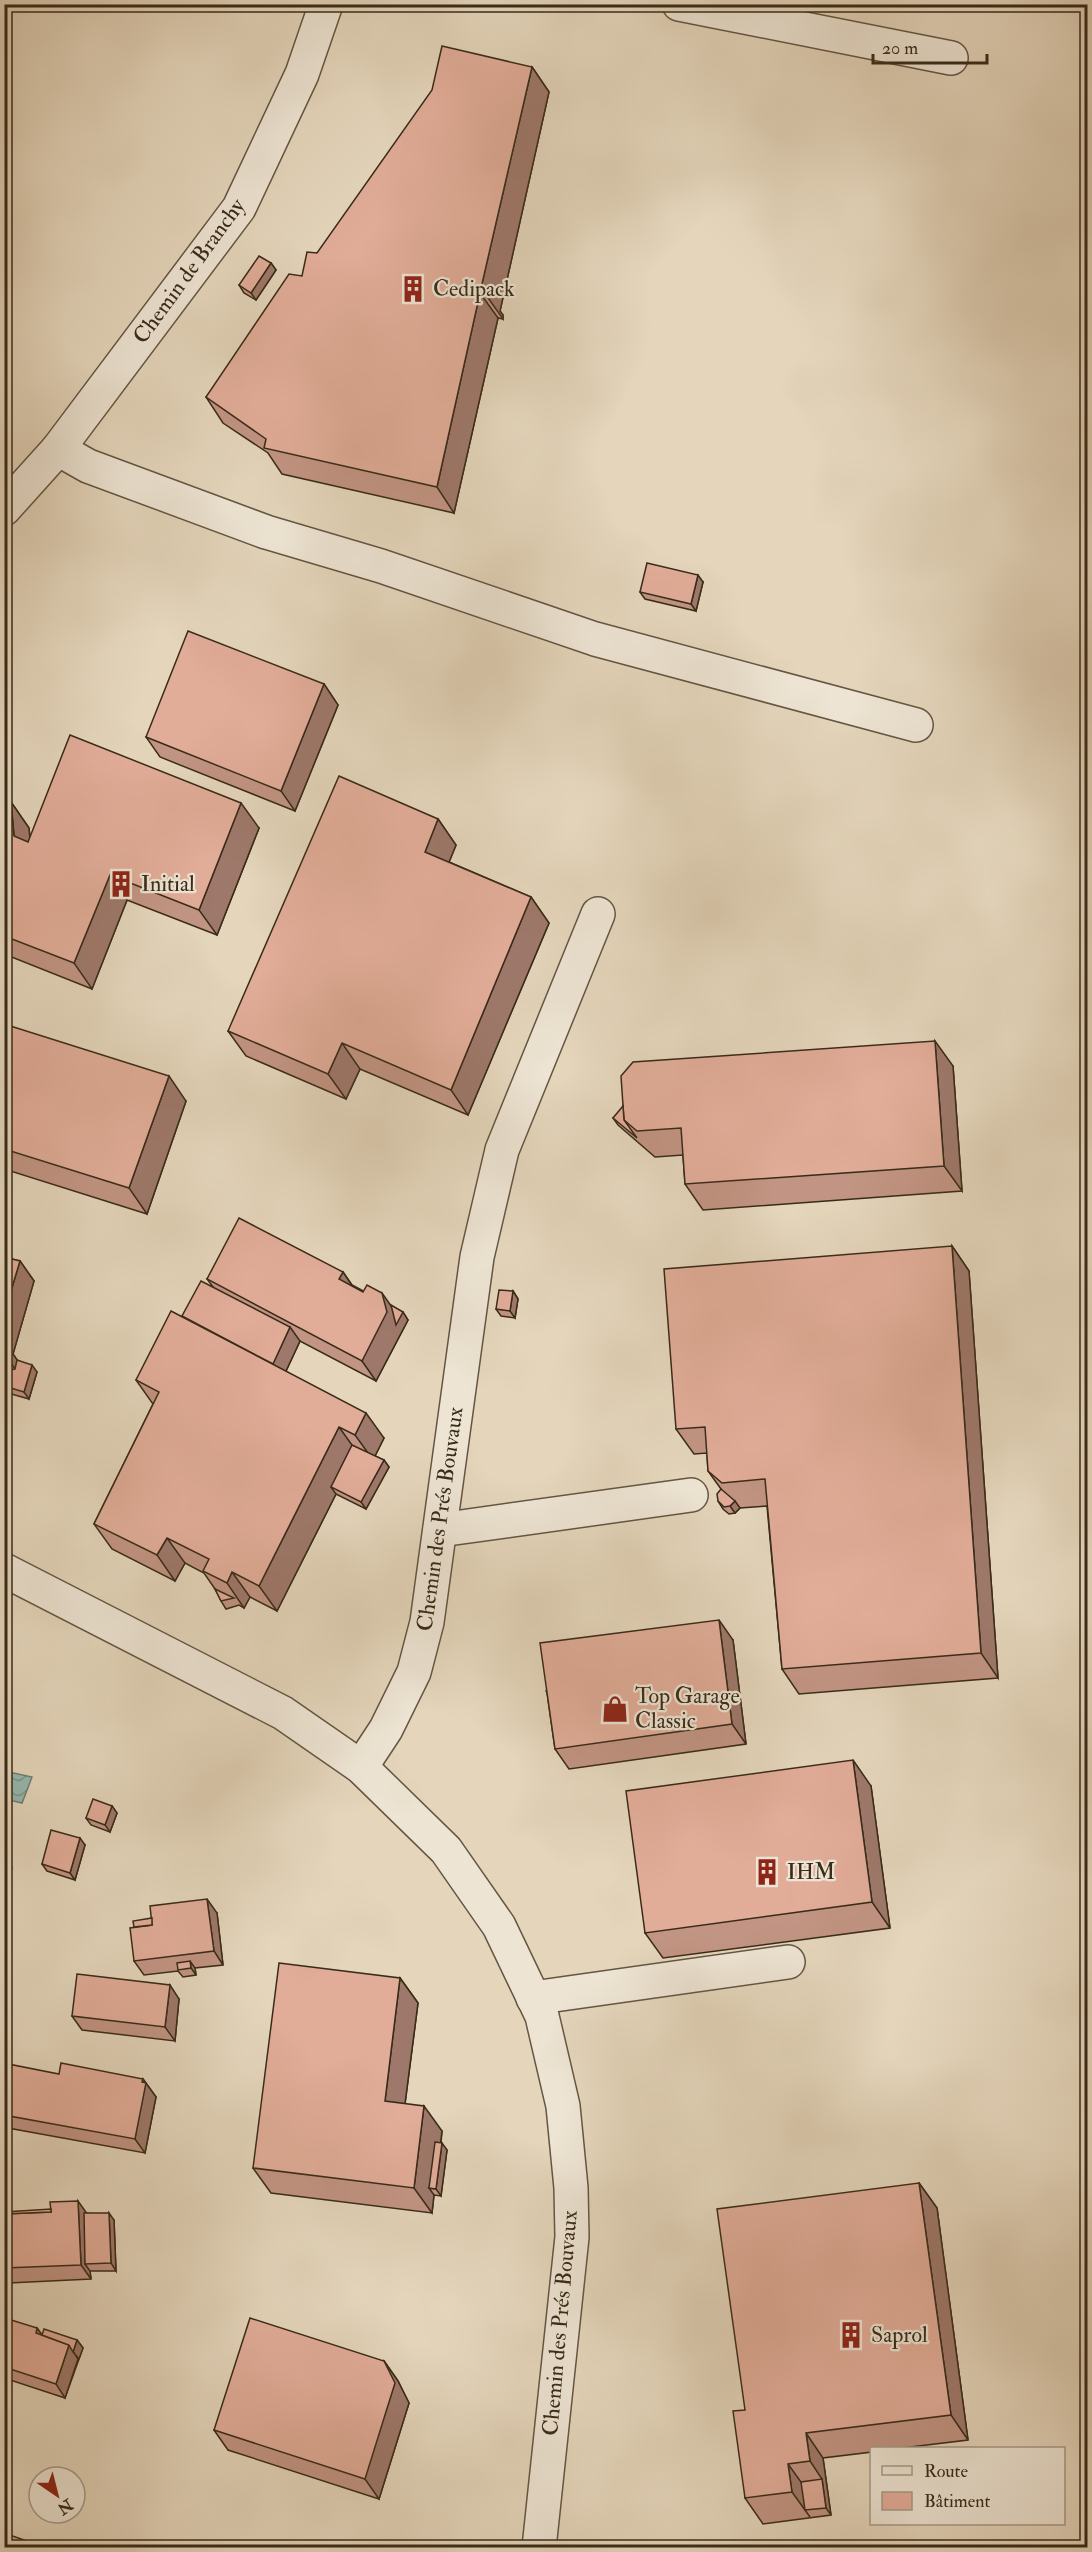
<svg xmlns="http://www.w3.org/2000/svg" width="1092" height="2552" font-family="'IM FELL Double Pica',serif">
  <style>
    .water { fill: url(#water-waves); stroke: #708073; stroke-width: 1.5 }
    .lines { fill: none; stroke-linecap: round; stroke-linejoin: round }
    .minor-casing { stroke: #645642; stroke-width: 36 }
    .minor { stroke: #ede4d3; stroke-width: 33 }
    .wall { fill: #c29483; stroke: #392b19; stroke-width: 1.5 }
    .shaded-wall { fill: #9e786a; stroke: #392b19; stroke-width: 1.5 }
    .building { fill: #e1ac98; stroke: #392b19; stroke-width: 1.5 }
    .labels { text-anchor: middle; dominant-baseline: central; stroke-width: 4.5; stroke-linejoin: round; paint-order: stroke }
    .street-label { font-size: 22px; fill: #392b19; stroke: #ede4d3 }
    .poi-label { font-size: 22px; fill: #392b19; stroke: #ede4d3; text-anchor: start }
  </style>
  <defs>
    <pattern id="water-waves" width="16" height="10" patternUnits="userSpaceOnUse" patternTransform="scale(1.5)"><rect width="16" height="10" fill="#95b9af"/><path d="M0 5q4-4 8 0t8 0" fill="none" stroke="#7b978e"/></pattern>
  </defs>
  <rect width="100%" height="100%" fill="#e4d5bb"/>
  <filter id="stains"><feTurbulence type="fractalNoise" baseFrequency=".00333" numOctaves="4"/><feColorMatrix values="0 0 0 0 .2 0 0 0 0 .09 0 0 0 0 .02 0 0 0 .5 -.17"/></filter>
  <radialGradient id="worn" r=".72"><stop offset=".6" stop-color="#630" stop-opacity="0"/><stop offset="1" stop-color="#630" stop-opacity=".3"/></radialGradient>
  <!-- water -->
  <path class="water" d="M4,1771L32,1777L22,1803L5,1799Z"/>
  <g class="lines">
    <defs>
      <g id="minor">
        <path d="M679,4L951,58"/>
        <path d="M58,449L88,466L266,532L381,566L595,639L916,725"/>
        <path d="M4,509L58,449L239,208L302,74L326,4"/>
        <path d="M440,1530L691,1495"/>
        <path d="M4,1570L283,1713L361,1767L446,1850L499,1926L542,2016L563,2106L571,2188L572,2237L539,2548"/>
        <path d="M361,1767L386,1729L414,1672L427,1622L477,1257L502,1150L598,914"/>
        <path d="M533,1998L788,1962"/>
      </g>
    </defs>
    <!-- minor casing -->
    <use href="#minor" class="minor-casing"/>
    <!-- minor -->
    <use href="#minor" class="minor"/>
  </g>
  <!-- wall -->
  <g class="wall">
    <path d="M532,67L549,92L500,311L503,315V319L498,318L454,513L282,474L268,453L223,423L206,397L302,276L317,253Z"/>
    <path d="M271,263L276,270L256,300L244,293L239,285Z"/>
    <path d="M703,582L696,611L645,599L640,592Z"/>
    <path d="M324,684L338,705L295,811L160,757L146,737Z"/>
    <path d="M11,802L29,828L30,837L259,828L217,935L127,900L92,989L4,954V816Z"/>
    <path d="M438,819L456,845L449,862L531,897L549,923L468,1115L360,1069L346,1099L246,1056L228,1031Z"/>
    <path d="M4,1024L186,1101L147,1214L4,1169Z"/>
    <path d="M953,1066L962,1191L703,1210L685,1184L683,1155L655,1157L618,1125L613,1118Z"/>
    <path d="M952,1246L969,1271L998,1678L799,1694L782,1669L767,1506L740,1508L735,1513L729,1514L723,1509L718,1501L721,1489L708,1471L707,1453L694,1454L676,1429Z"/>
    <path d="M4,1257L20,1261L34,1281L13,1354L17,1360L37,1372L29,1399L4,1392Z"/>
    <path d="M343,1272L352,1285L403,1312L408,1320L376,1381L300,1341L286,1371L384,1438L375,1456L384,1460L389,1467L366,1509L336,1494L277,1611L250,1597L244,1608L239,1605L226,1609L221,1601L215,1589L204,1573L185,1563L175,1581L112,1549L94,1524L153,1404L136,1380L182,1316L213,1287L207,1279Z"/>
    <path d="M513,1291L518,1299L515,1318L501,1316L496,1309Z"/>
    <path d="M733,1640L746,1744L569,1769L555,1749L547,1693L546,1691Z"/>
    <path d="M871,1786L890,1928L663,1958L645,1933Z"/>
    <path d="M112,1806L117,1813L110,1832L91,1825L86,1818Z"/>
    <path d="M85,1845L75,1880L47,1871L42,1864Z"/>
    <path d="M217,1913L223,1965L195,1968L196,1975L183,1977L178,1971L144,1975L134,1961Z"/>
    <path d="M400,1978L418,2003L405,2104L442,2131L441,2143L447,2150L441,2196L434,2195L432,2213L271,2193L253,2168Z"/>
    <path d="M179,1999L175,2041L82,2030L72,2016Z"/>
    <path d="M143,2079L156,2097L145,2153L8,2128L4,2122V2115Z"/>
    <path d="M919,2183L937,2208L968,2440L902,2448H872V2452L823,2458L831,2515L763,2524L745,2498V2410Z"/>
    <path d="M4,2212L87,2213L114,2220L116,2271H90L91,2279L9,2283L4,2276Z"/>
    <path d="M37,2328L42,2335L77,2340L83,2348L65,2398L4,2378V2330Z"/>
    <path d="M384,2361L398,2381L409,2403L379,2499L228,2450L214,2430Z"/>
  </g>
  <!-- shaded-wall -->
  <g class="shaded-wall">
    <path d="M532,67L549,92L500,311L503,315V319L481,288Z"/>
    <path d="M271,263L276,270L256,300L251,293Z"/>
    <path d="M480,293L498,318L454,513L437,487Z"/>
    <path d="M698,575L703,582L696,611L691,604Z"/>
    <path d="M324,684L338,705L295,811L281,791Z"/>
    <path d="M11,802L29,828L32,862L14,836Z"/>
    <path d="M241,803L259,828L217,935L199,910Z"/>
    <path d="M438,819L456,845L443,877L425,852Z"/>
    <path d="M110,875L127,900L92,989L74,963Z"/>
    <path d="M531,897L549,923L468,1115L451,1090Z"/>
    <path d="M935,1041L953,1066L962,1191L944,1166Z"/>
    <path d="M342,1043L360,1069L346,1099L328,1074Z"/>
    <path d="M169,1076L186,1101L147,1214L129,1188Z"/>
    <path d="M952,1246L969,1271L998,1678L981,1653Z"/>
    <path d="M20,1261L34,1281L13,1354L22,1367L20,1376L6,1356H4V1314Z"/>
    <path d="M343,1272L357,1293L339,1279Z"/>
    <path d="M513,1291L518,1299L515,1318L510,1311Z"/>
    <path d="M382,1293L396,1313L403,1312L408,1320L376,1381L362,1361Z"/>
    <path d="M290,1327L300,1341L280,1384L270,1370Z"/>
    <path d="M32,1365L37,1372L29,1399L24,1392Z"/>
    <path d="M366,1413L384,1438L373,1460L355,1435Z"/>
    <path d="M339,1427L357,1452L331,1487L336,1494L277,1611L259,1586Z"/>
    <path d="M384,1460L389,1467L366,1509L361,1502Z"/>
    <path d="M735,1501L740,1508L735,1513L730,1506Z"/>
    <path d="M167,1538L185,1563L175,1581L157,1555Z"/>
    <path d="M232,1572L250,1597L244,1608L227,1583Z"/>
    <path d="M719,1620L733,1640L746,1744L732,1724Z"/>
    <path d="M853,1760L871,1786L890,1928L872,1902Z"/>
    <path d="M112,1806L117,1813L110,1832L105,1825Z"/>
    <path d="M80,1838L85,1845L75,1880L70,1873Z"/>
    <path d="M4,1857L12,1868L4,1896Z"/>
    <path d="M207,1899L217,1913L223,1965L214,1951Z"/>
    <path d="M190,1961L195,1968L196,1975L191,1968Z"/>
    <path d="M400,1978L418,2003L402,2127L385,2101Z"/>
    <path d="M170,1985L179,1999L175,2041L165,2027Z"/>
    <path d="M143,2079L156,2097L145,2153L135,2139Z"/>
    <path d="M424,2106L442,2131L435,2189L429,2188L434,2195L432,2213L414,2188Z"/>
    <path d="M442,2143L447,2150L441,2196L436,2189Z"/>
    <path d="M919,2183L937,2208L968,2440L951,2415Z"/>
    <path d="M78,2201L88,2215L85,2264L90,2271L91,2279L81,2265Z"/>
    <path d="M109,2213L114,2220L116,2271L111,2263Z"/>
    <path d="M37,2328L47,2342L36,2333Z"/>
    <path d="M77,2340L83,2348L79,2359L73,2352Z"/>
    <path d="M69,2345L78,2359L65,2398L56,2384Z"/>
    <path d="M384,2361L398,2381L409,2403L379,2499L365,2479Z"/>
    <path d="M806,2433L823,2458L831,2515L826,2508L822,2479L810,2461Z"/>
    <path d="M788,2464L806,2489L805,2510L810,2517L792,2492Z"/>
  </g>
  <!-- building -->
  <g class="building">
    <path d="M442,46L532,67L481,288L485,290V293H480L437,487L264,448L266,439L206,397L289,274L302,276L307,252L317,253L432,90Z"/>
    <path d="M259,256L271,263L251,293L239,285Z"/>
    <path d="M647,563L698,575L691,604L640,592Z"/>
    <path d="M188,631L324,684L281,791L146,737Z"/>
    <path d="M70,735L241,803L199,910L110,875L74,963L4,936V816L11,802L14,836L28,842Z"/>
    <path d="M339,776L438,819L425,852L531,897L451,1090L342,1043L328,1074L228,1031Z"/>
    <path d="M4,1024L169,1076L129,1188L4,1149Z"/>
    <path d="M935,1041L944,1166L685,1184L681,1128L637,1131L624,1120L621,1076L633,1062Z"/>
    <path d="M623,1106L624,1120L637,1138L613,1118Z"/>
    <path d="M239,1218L343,1272L339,1279L363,1292L367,1285L382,1293L387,1312L362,1361L207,1279Z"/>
    <path d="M952,1246L981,1653L782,1669L765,1479L722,1483L708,1471L705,1427L676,1429L664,1269Z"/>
    <path d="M4,1257L20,1261L4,1314Z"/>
    <path d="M201,1281L290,1327L273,1364L182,1316Z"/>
    <path d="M499,1290L513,1291L510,1311L496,1309Z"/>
    <path d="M391,1305L403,1312L396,1325Z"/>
    <path d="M171,1311L366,1413L355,1435L339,1427L259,1586L232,1572L227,1583L203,1571L209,1559L167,1538L157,1555L94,1524L159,1392L136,1380Z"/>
    <path d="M4,1346L8,1347L6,1356H4Z"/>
    <path d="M17,1360L32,1365L24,1392L4,1386V1371L15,1369Z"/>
    <path d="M352,1445L384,1460L361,1502L331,1487Z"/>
    <path d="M721,1489L735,1501L730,1506L724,1507L718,1501L717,1494Z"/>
    <path d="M215,1589L234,1598L221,1601Z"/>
    <path d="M719,1620L732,1724L555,1749L540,1643Z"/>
    <path d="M853,1760L872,1902L645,1933L626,1791Z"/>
    <path d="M93,1799L112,1806L105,1825L86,1818Z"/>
    <path d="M51,1830L80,1838L70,1873L42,1864Z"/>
    <path d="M207,1899L214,1951L134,1961L130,1928L152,1925L150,1906Z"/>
    <path d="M152,1918V1925L134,1927L133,1921Z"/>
    <path d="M190,1961L191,1968L178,1970L177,1963Z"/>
    <path d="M279,1963L400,1978L385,2101L424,2106L414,2188L253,2168Z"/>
    <path d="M77,1974L170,1985L165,2027L72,2016Z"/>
    <path d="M61,2063L143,2079L142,2082L146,2083L135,2139L4,2115V2082L8,2064L59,2074Z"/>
    <path d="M435,2142L442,2143L436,2189L429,2188Z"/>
    <path d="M919,2183L951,2415L806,2433L810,2461L788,2464L792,2492L745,2498L733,2411L745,2410L717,2209Z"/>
    <path d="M78,2201L81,2265L4,2268V2214L51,2212L50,2202Z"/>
    <path d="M51,2209V2212L4,2214V2212Z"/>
    <path d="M84,2213H109L111,2263L85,2264Z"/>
    <path d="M250,2318L384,2361L395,2383L365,2479L214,2430Z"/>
    <path d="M8,2319L37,2328L36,2333L69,2345L56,2384L4,2367V2330Z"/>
    <path d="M44,2329L77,2340L73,2352L69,2345L42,2335Z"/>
    <path d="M822,2479L826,2508L805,2510L801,2482Z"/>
    <path d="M4,2533L44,2547H4Z"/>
  </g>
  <!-- icons -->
  <defs>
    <symbol id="building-bare" viewBox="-9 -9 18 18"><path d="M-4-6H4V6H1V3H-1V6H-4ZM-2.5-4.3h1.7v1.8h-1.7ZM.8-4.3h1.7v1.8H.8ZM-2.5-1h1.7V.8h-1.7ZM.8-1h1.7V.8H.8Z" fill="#8f2418" stroke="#ede4d3" stroke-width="2.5" paint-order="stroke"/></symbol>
    <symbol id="shop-bare" viewBox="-9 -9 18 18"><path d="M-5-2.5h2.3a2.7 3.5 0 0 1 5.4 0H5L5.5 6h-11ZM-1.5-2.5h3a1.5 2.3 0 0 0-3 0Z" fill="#8f2418" stroke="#ede4d3" stroke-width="2.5" paint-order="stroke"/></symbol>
  </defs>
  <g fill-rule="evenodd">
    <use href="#building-bare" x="394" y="270" width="38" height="38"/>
    <use href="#building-bare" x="102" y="865" width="38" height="38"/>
    <use href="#shop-bare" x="596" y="1690" width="38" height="38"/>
    <use href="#building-bare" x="748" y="1853" width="38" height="38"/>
    <use href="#building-bare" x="832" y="2316" width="38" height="38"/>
  </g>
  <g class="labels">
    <!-- street labels -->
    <g class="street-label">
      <text transform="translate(189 271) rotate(-54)">Chemin de Branchy</text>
      <text transform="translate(440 1519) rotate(-82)">Chemin des Prés Bouvaux</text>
      <text transform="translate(560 2323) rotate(-85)">Chemin des Prés Bouvaux</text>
    </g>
    <!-- poi labels -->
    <g class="poi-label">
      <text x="433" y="289">Cedipack</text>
      <text x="141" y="884">Initial</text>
      <text x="635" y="1696">Top Garage<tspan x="635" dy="25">Classic</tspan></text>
      <text x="787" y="1872">IHM</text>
      <text x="871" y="2335">Saprol</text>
    </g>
  </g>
  <!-- margin -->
  <rect width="1092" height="2552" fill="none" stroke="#e4d5bb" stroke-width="24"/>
  <rect x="6" y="6" width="1080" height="2540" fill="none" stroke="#392b19" stroke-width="3"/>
  <rect x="12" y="12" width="1068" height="2528" fill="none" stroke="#392b19" stroke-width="1.5"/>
  <!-- legend -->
  <rect x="870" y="2447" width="195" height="78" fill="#ede4d3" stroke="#a59a89" stroke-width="1.5"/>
  <rect x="882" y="2466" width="30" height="9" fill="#ede4d3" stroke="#a59a89" stroke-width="1.5"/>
  <text x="924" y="2477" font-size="18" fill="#392b19">Route</text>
  <rect x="882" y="2492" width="30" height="18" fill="#e1ac98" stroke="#a59a89" stroke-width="1.5"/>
  <text x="924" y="2507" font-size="18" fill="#392b19">Bâtiment</text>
  <!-- north arrow -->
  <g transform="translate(57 2495) rotate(145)"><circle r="28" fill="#ede4d3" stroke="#a59a89" stroke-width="1.5"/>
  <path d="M0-4.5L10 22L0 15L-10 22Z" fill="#8f2418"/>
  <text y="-9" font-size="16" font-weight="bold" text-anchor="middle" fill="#392b19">N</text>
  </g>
  <!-- scale -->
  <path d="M873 54v9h114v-9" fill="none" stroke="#392b19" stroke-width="3"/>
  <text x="882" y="54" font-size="18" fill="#392b19" stroke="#ede4d3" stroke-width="4.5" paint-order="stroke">20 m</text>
  <rect width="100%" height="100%" filter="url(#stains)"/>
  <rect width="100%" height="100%" fill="url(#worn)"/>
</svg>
